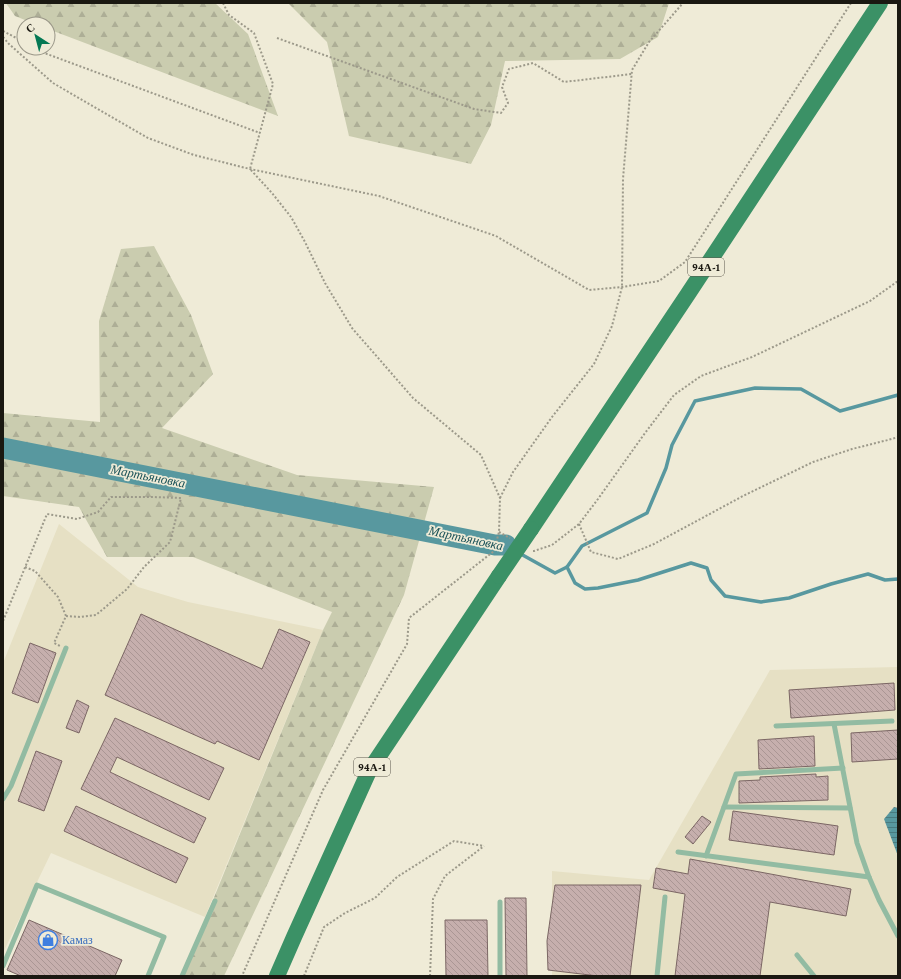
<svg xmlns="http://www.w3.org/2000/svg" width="901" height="979" font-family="'Crimson Pro',serif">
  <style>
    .built { fill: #e6e0c4 }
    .forest { fill: url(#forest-firs) }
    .water { fill: url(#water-rules) }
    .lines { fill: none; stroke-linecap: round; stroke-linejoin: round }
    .stream { stroke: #58989f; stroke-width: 3.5 }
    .river { stroke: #58989f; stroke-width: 21 }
    .building { fill: url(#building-back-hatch); stroke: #7b6664 }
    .path { stroke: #9c998a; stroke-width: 2; stroke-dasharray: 2 2; stroke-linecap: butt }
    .lane { stroke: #92bba2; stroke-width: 5 }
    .primary { stroke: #3b9166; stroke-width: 16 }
    .primary-bridge { stroke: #3b9166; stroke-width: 16 }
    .labels { text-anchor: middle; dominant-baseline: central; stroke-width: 3.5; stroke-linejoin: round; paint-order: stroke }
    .shield { fill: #efebd7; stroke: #5a574c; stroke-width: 1 }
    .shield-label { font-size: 11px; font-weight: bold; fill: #1a1811 }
    .shop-label { font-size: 12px; fill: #366cbe; stroke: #efebd7; text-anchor: start }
    .water-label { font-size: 13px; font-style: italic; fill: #195157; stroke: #efebd7 }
  </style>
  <defs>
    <pattern id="forest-firs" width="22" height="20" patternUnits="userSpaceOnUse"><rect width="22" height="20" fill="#caccaf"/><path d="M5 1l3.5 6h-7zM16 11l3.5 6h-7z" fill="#adae96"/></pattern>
    <pattern id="water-rules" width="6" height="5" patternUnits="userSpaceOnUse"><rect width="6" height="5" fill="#58989f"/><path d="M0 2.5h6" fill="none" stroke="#487b80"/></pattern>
    <pattern id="building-back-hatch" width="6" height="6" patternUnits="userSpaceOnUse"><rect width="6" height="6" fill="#c6afad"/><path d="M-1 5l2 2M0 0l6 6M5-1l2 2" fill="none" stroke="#aa9694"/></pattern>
  </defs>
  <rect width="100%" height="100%" fill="#efebd7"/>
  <!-- built -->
  <g class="built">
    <path d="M59,524L138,587L188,602L323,630L205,917L51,853L3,953V663Z"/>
    <path d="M898,667V976H552V871L649,880L770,670Z"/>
  </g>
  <!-- forest -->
  <g class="forest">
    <path d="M6,3H215L248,34L278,116L48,29V24H35L15,16Z"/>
    <path d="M288,3H669L658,37L620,59L505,61L491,125L471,164L349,136L327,42Z"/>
    <path d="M154,246L191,315L213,374L162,428L297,475L434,487L404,595L224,976H182L323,630L332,612L193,557H107L79,507L3,496V413L100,422L99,321L121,249Z"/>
  </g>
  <!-- water -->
  <path class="water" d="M894,807L898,808V856L884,819Z"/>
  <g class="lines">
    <!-- stream -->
    <g class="stream">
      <path d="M519,553L555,573L567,567L582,546L647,513L666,468L672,445L695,401L755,388L801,389L840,411L898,395"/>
      <path d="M567,567L575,583L585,589L598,588L638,580L691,563L707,568L711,580L725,596L761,602L789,598L831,584L868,574L885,580L898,579"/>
    </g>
    <!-- river -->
    <path class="river" d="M3,448L495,545H506"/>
  </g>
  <!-- building -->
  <g class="building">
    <path d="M141,614L262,669L279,629L310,642L259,760L217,741L215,744L105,695Z"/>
    <path d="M30,643L56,653L38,703L12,693Z"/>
    <path d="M894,683L895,710L791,718L789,690Z"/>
    <path d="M77,700L89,706L79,733L66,728Z"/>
    <path d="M115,718L224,768L209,800L117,757L110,772L206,818L194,843L81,789Z"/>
    <path d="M898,730V759L852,762L851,733Z"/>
    <path d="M814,736L815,766L759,769L758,740Z"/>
    <path d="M36,751L62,761L44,811L18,801Z"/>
    <path d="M816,774V777L828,776V800L739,803V781L760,780V777Z"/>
    <path d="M76,806L188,858L176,883L64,831Z"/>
    <path d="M733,811L838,826L834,855L729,840Z"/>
    <path d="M702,816L711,822L693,844L685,837Z"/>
    <path d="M690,859L851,889L846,916L770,902L760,976H675L685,894L653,888L656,868L688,874Z"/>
    <path d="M555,885H641L630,976H598L548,970L547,941Z"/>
    <path d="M505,898H526L527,976H506Z"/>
    <path d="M29,920L122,960L115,976H21L7,970Z"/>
    <path d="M445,920H487L488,976H446Z"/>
  </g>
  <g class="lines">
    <!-- path -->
    <g class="path">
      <path d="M223,3L229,15L254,33L273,84L250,169L272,193L291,217L305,242L325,283L352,328L413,398L481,455L500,498L499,532L494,551L409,618L407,644L323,790L242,976"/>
      <path d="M3,31L24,42"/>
      <path d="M3,37L9,44L53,83L148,138L194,155L250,169L379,196L496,236L589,290L622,287L659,281L685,262L851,3"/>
      <path d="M277,38L474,109L501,113L508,103L502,87L509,69L533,63L564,82L632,74"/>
      <path d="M35,48L47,54L260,133"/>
      <path d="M500,498L513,472L552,417L594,364L612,326L622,287L623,179L632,70L649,42L683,3"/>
      <path d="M579,524L591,552L618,559L654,544L743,496L813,462L852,449L888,440L898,437"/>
      <path d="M499,532L510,538"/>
      <path d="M533,551H534L552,545L579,524L598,499L645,433L674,395L701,376L752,357L870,301L898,281"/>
      <path d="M25,567L35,571L58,597L66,616"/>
      <path d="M3,621L47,514L77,519L98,512L111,497H153L181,498L170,542L144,567L127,589L96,615L80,617L66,616L54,643L60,646"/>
      <path d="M304,976L324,927L345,913L375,898L397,877L454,841L484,846"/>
      <path d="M430,976L433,899L445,876L484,846"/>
    </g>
    <!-- lane -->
    <g class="lane">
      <path d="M834,724L857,843L869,877L879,900L898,936"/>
      <path d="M776,726L892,721"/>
      <path d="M3,799L11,786L66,648"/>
      <path d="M724,807L850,808"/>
      <path d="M678,852L869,877"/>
      <path d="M706,856L736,774L843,768"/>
      <path d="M500,902V976"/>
      <path d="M797,955L814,976"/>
      <path d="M3,966L37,885L164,937L148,976"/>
      <path d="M182,976L215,901"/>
      <path d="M657,976L665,897"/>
    </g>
    <!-- primary -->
    <g class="primary">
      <path d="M531,529L688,294L880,3"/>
      <path d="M277,976L294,937L369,771L499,576"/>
    </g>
    <!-- primary-bridge -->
    <path class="primary-bridge" d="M499,576L531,529"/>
  </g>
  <!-- icons -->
  <defs>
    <symbol id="shop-ring" viewBox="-11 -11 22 22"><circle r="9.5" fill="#efebd7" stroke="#3f7fe0" stroke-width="1.5"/><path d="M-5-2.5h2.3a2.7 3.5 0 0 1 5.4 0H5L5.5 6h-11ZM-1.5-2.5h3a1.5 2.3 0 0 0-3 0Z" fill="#3f7fe0"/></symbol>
  </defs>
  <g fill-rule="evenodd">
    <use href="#shop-ring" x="37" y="929" width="22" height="22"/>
  </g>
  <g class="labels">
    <!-- shield labels -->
    <g class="shield">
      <rect x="688" y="258" width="36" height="18" rx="3"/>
      <rect x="354" y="758" width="36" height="18" rx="3"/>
    </g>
    <g class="shield-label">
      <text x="706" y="267">94А-1</text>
      <text x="372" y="767">94А-1</text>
    </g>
    <!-- shop labels -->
    <g class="shop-label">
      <text x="62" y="940">Камаз</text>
    </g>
    <!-- water labels -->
    <g class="water-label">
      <text transform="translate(148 476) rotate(11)">Мартьяновка</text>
      <text transform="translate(466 538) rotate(12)">Мартьяновка</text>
    </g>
  </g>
  <!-- border -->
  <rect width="901" height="979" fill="none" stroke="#1a1811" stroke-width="8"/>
  <!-- north arrow -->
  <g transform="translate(36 36) rotate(324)"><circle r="19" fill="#efebd7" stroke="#9a9788"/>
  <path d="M0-3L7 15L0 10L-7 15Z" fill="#047954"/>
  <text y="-6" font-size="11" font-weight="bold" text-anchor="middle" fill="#1a1811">С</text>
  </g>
</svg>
